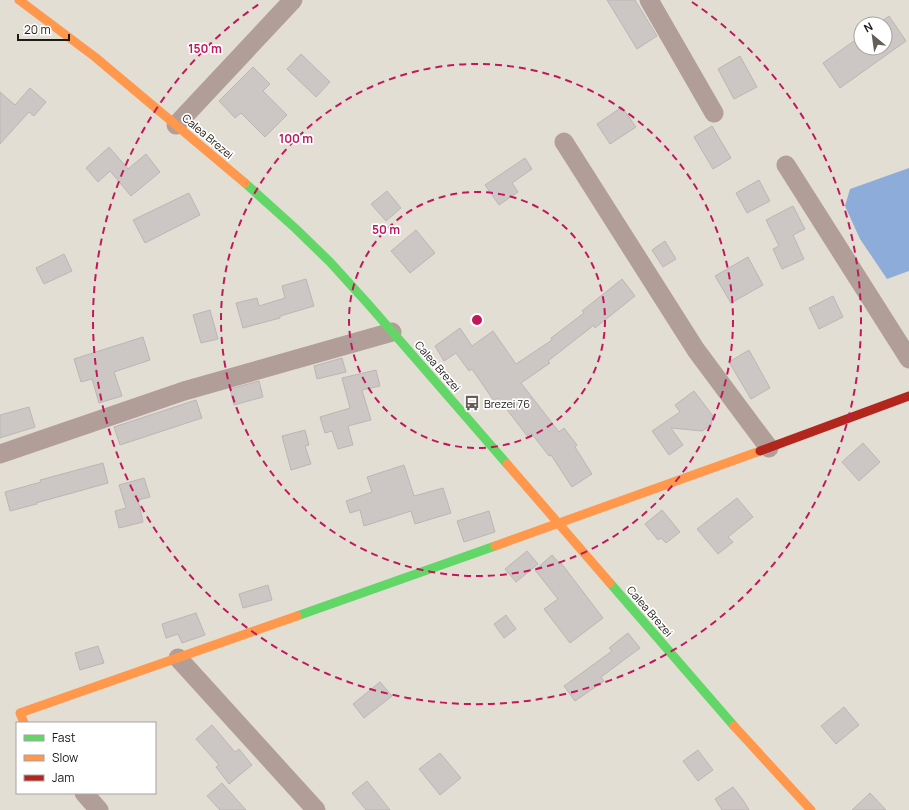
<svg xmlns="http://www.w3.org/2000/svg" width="909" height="810" font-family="Manrope,sans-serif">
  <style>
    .water { fill: #8eacda }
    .building { fill: #ccc7c5; stroke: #bbb6b4 }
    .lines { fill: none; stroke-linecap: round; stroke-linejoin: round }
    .street { stroke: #b29e99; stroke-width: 19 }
    .fast { stroke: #63d668; stroke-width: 9 }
    .slow { stroke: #ff974d; stroke-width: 9 }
    .jam { stroke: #b3261e; stroke-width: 9 }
    .ring { fill: none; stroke: #c2185b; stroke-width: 2; stroke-dasharray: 7 5 }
    .labels { text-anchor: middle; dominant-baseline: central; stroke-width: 3.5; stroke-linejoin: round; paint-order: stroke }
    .street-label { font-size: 11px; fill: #1e1a14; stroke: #fff }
    .poi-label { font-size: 11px; fill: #1e1a14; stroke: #fff; text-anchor: start }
    .centre { fill: #c2185b; stroke: #fff; stroke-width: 2 }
    .ring-label { font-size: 12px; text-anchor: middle; font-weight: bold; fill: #c2185b; stroke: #fff; stroke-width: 3.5; stroke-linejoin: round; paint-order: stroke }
  </style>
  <rect width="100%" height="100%" fill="#e3ded4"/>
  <!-- water -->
  <path class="water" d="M909,168V271L887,279L860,239L845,206L850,189Z"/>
  <!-- building -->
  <g class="building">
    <path d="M607,0H635L657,36L637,49Z"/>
    <path d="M889,16L906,41L840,88L823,63L861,36V48H885V24H878Z"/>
    <path d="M301,54L330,82L316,97L287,69Z"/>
    <path d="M740,56L757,87L734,99L718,69Z"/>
    <path d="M253,67L270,84L263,91L287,115L265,137L241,113L235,118L219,101Z"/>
    <path d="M30,88L46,102L34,116L29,112L0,144V92L15,105Z"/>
    <path d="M622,107L636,127L610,144L597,124Z"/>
    <path d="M712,126L731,158L713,169L694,137Z"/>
    <path d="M109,147L128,169L146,154L160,172L131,196L110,171L98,182L86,168Z"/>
    <path d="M525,158L532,169L512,183L518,192L499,205L485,185Z"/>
    <path d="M759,180L770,201L747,213L736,193Z"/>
    <path d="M387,191L401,208L386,221L371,204Z"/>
    <path d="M189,193L200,215L145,243L133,220Z"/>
    <path d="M793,206L805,229L793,235L804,259L782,269L773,249L779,246L766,220Z"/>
    <path d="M416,230L435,253L410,273L391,251Z"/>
    <path d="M665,241L676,259L663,267L652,250Z"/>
    <path d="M64,254L72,271L44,284L36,268Z"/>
    <path d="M748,257L763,285L731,303L715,276Z"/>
    <path d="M306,279L314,306L280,316V318L243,328L236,303L257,298L259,306L285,298L282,286Z"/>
    <path d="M622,279L635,296L595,328L594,325L548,361L550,363L521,383L559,432L564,428L577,445L575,447L592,474L572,487L551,455L549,456L532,434L528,437L498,398L494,401L472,369L469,371L456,353L444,361L435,346L460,328L472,346L493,331L516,364L552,340L551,338L584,313L582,311Z"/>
    <path d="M833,296L843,317L819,329L809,308Z"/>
    <path d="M210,310L218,339L201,343L193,315Z"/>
    <path d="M143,337L150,360L114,372L122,396L99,403L92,379L81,382L74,359Z"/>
    <path d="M749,350L770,388L751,399L729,362Z"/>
    <path d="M342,358L346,372L317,379L314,366Z"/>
    <path d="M376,370L380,386L362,390L371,420L348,426L353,445L338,449L332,431L325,433L320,417L350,408L342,378Z"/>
    <path d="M259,381L263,397L234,405L230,389Z"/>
    <path d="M694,391L713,416L711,425L702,431L671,428L683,445L669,455L652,431L680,412L675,405Z"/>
    <path d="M196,400L202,418L120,445L114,427Z"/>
    <path d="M29,407L35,427L0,438V415Z"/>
    <path d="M305,430L309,445L305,446L311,464L291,470L282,436Z"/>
    <path d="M863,443L880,462L859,481L842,462Z"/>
    <path d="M103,463L108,483L36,503L37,504L10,511L5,492L41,482L40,480Z"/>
    <path d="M404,465L414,496L443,488L451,513L415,524L411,511L364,526L360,510L350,513L346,501L372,492L367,477Z"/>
    <path d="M144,478L150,497L138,500L143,522L119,528L115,511L126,508L119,485Z"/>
    <path d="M737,498L753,517L728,537L733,542L718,554L697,529Z"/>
    <path d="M662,510L680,532L666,543L661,538L658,540L645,524Z"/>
    <path d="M489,511L495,532L464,542L457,521Z"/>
    <path d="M527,551L538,564L516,582L505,569Z"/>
    <path d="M552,555L560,564L561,563L603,618L570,643L544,609L558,599L535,570Z"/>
    <path d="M268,585L272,600L243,608L239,594Z"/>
    <path d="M196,613L205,635L182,643L178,634L166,638L162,624Z"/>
    <path d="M506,615L516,629L504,638L494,624Z"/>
    <path d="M628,633L640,648L601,677L604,681L575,701L564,686L612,651L609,648Z"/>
    <path d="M98,646L104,663L80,670L75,653Z"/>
    <path d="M380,682L392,696L364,718L353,704Z"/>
    <path d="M844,707L859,725L836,744L821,726Z"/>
    <path d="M212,725L235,752L239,749L252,765L229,784L216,767L219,765L196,739Z"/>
    <path d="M698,750L713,770L698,781L683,761Z"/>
    <path d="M440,753L461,778L440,795L419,769Z"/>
    <path d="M367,781L390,810H366L352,793Z"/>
    <path d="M222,783L246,810H220L207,796Z"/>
    <path d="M733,787L743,800L749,810H722L715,799Z"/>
    <path d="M870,793L886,810H852Z"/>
  </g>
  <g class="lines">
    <!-- street -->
    <g class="street">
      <path d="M649,0L714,113"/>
      <path d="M176,125L293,0"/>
      <path d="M564,142L696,350L769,448"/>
      <path d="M786,165L909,359"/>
      <path d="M0,454L184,391L392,332"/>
      <path d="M178,658L316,810"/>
      <path d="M84,793L99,810"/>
    </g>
    <!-- fast -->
    <g class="fast">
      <path d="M245,183L295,228L330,262L369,305L507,464"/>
      <path d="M610,583L734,726"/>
      <path d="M297,616L495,546"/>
    </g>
    <!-- slow -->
    <g class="slow">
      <path d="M19,0L95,57L245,183"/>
      <path d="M507,464L610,583"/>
      <path d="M495,546L760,451"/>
      <path d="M24,723L20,713L297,616"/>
      <path d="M734,726L811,810"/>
    </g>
    <!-- jam -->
    <path class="jam" d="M760,451L909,396"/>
  </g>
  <!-- distance rings -->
  <g class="ring">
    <circle cx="477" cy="320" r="128"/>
    <circle cx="477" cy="320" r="256"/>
    <path d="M692 2A384 384 0 1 1 262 2"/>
  </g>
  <!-- icons -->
  <defs>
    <symbol id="bus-bare" viewBox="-9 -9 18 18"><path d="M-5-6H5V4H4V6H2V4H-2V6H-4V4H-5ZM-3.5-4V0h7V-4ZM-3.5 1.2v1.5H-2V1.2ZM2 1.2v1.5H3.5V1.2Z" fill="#635f57" stroke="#fff" stroke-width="2.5" paint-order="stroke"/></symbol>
  </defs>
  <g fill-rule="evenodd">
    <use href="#bus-bare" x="461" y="392" width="22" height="22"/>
  </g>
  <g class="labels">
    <!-- street labels -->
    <g class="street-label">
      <text transform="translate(208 136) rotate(40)">Calea Brezei</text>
      <text transform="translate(438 366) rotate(49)">Calea Brezei</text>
      <text transform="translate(650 611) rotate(49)">Calea Brezei</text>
    </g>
    <!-- poi labels -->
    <g class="poi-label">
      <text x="484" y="403">Brezei 76</text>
    </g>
  </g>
  <circle cx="477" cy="320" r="6" class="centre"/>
  <g class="ring-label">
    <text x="205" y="53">150 m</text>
    <text x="296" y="143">100 m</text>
    <text x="386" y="234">50 m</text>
  </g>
  <!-- legend -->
  <rect x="16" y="722" width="140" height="72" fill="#ffffff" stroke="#a5a3a1"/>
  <rect x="24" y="735" width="20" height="6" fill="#63d668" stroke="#a5a3a1"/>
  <text x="52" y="742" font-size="12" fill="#1e1a14">Fast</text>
  <rect x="24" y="755" width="20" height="6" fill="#ff974d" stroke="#a5a3a1"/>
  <text x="52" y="762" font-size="12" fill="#1e1a14">Slow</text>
  <rect x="24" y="775" width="20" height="6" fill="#b3261e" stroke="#a5a3a1"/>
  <text x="52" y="782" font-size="12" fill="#1e1a14">Jam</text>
  <!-- north arrow -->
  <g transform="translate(873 36) rotate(331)"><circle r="19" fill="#ffffff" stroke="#a5a3a1"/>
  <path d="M0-3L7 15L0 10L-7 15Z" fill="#635f57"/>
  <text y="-6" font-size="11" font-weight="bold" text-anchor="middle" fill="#1e1a14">N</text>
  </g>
  <!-- scale -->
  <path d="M18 34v6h51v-6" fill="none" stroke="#1e1a14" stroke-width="2"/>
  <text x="24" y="34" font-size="12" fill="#1e1a14" stroke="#ffffff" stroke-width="3" paint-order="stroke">20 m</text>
</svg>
